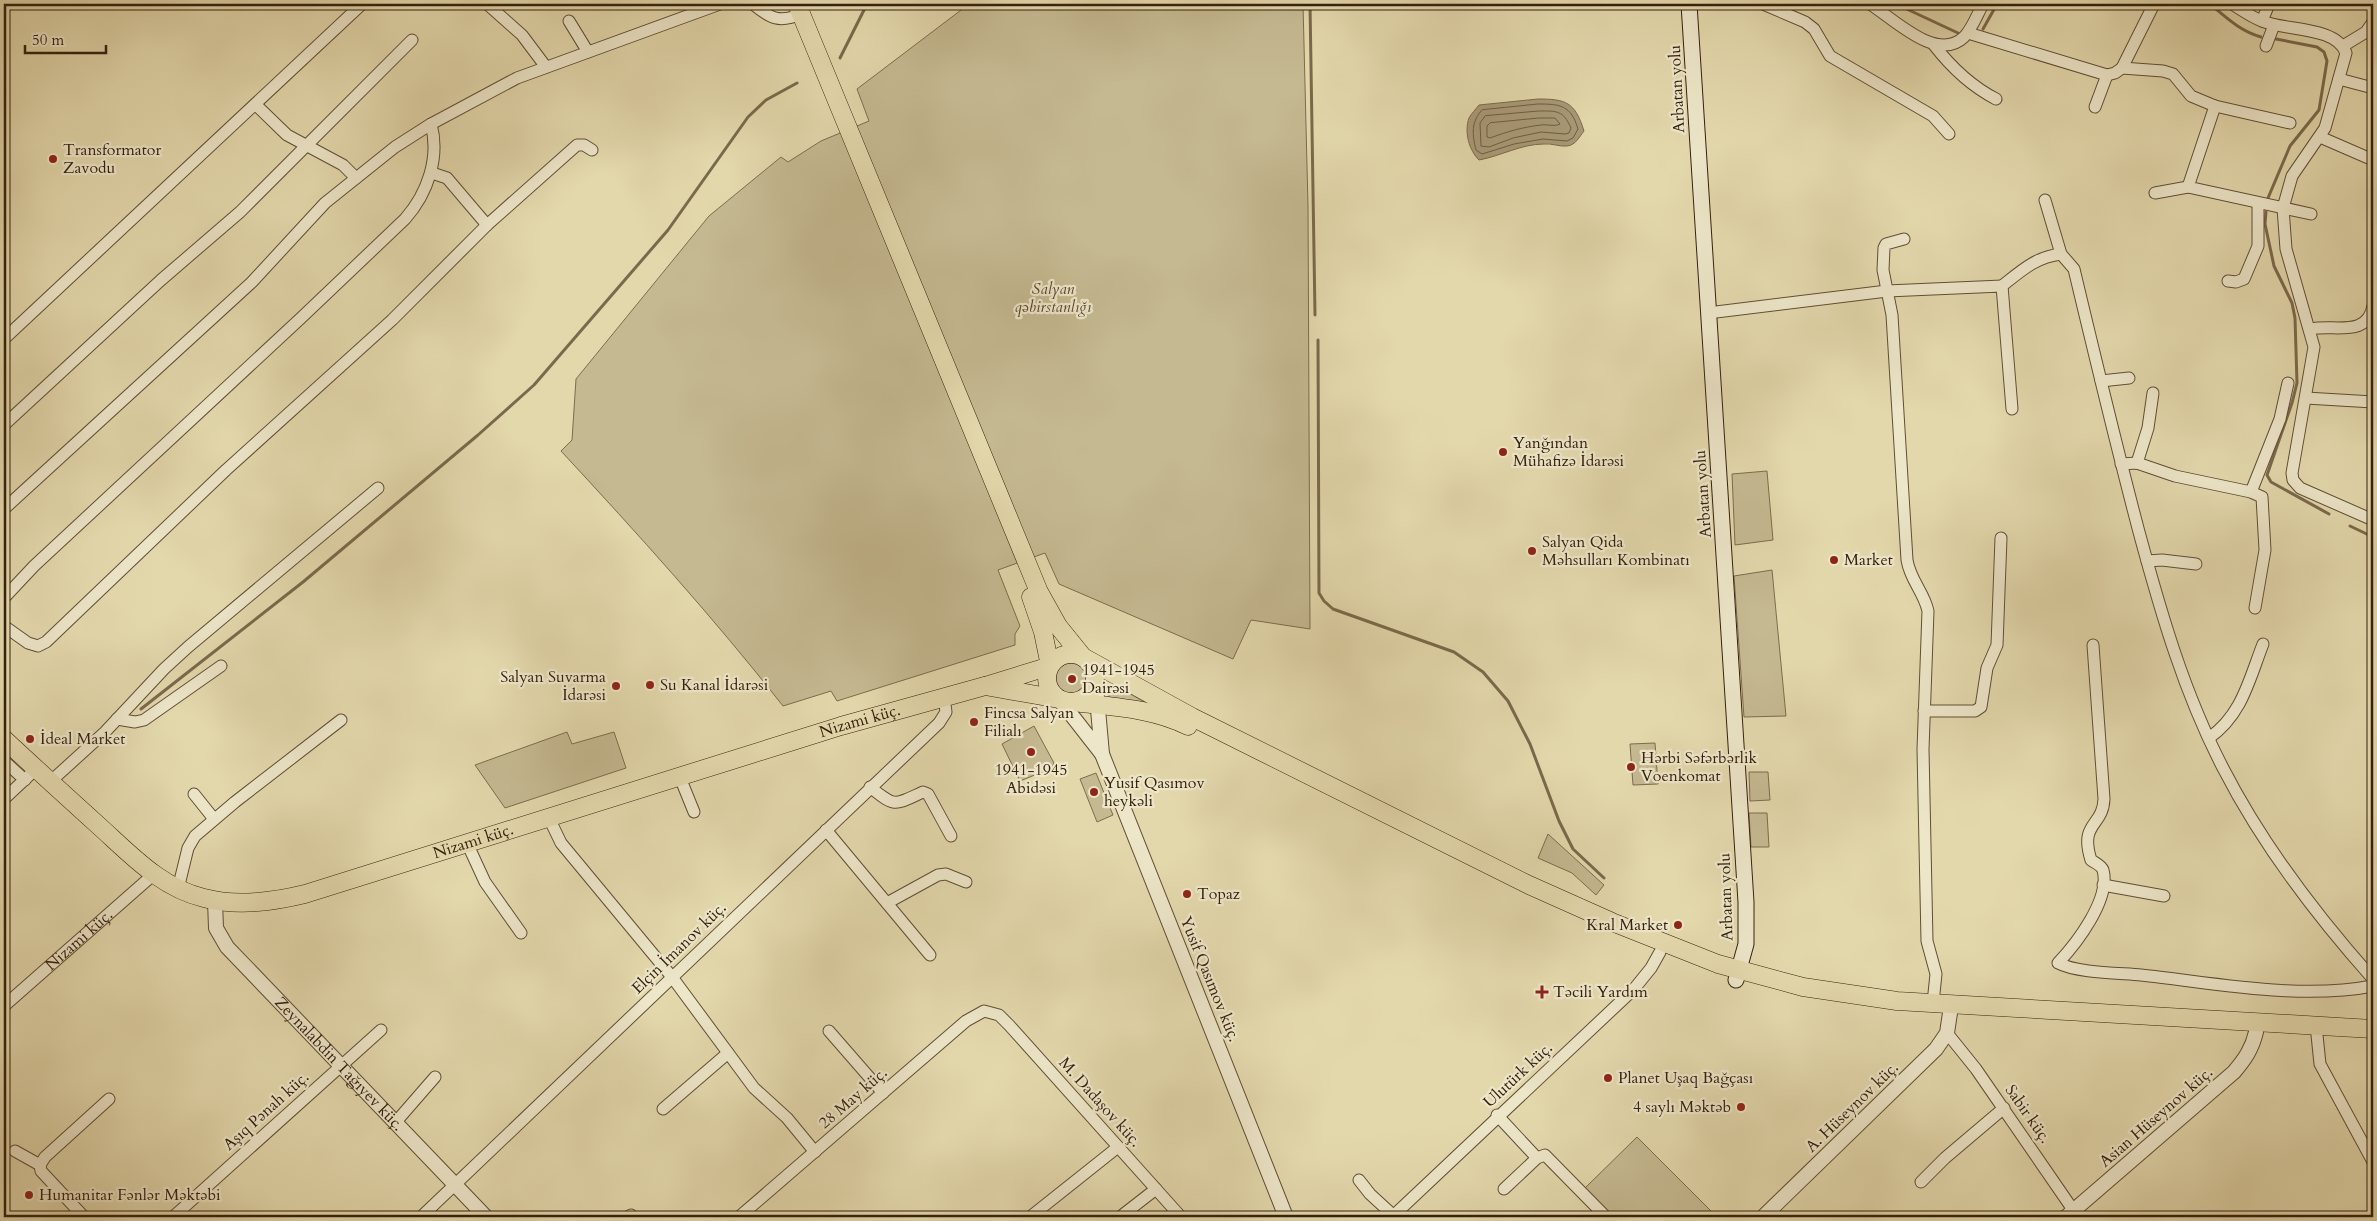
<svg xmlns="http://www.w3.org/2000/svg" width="2377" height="1221" font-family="Cardo,serif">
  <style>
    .green { fill: #c5b991; stroke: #7d6c4f }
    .water { fill: #a89976; stroke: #7a694c }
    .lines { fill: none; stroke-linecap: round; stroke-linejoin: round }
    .shore { stroke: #6e5c42; stroke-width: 1 }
    .stream { stroke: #7a694c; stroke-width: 3 }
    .minor-casing { stroke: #604e35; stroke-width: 13 }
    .tertiary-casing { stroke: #604e35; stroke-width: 16 }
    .secondary-casing { stroke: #35200d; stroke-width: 17 }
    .primary-casing { stroke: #35200d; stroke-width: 19 }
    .minor { stroke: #ede6c9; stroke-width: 11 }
    .tertiary { stroke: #ede6c9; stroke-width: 14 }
    .secondary { stroke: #ede6c9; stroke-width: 15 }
    .primary { stroke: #e3d8ac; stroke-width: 18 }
    .poi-dot { fill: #8f2418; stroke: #ede6c9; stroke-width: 2 }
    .labels { text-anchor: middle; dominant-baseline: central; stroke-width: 4.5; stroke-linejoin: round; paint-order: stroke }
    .street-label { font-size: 16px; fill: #35200d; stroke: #ede6c9 }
    .poi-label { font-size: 16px; fill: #35200d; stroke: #ede6c9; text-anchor: start }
    .park-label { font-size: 16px; font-style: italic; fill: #59462e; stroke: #ede6c9 }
  </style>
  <rect width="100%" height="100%" fill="#e3d8ac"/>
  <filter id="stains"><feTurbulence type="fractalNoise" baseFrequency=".004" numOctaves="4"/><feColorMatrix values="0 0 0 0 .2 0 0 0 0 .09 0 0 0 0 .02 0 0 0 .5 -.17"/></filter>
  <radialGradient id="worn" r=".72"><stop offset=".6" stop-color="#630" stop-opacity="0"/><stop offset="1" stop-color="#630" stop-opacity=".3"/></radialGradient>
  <!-- green -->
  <g class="green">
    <path d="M969,4H1303L1308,206L1310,629L1251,620L1233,659L1059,584L1045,553L998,570L1020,626L1015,634V645L837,701L831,691L783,706C713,617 638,534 561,451L572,440L576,379L709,216L781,157L788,162L821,141L869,121L857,89Z"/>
    <path d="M1767,471L1773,540L1735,545L1732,474Z"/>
    <path d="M1772,570L1786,716L1744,717L1734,576Z"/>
    <circle cx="1071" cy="678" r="15"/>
    <path d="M1113,684L1148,704L1108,699Z"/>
    <path d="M1034,726L1054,763L1052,768L1020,781L1002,744Z"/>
    <path d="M567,732L572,744L614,732L626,768L505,808L475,765Z"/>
    <path d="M1655,743L1658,784L1633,785L1630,744Z"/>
    <path d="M1749,772H1768L1770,800L1750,801Z"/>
    <path d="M1096,773L1113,815L1097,822L1080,779Z"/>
    <path d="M1749,813H1767L1769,847H1751Z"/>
    <path d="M1548,834L1604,885L1596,895L1572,873L1538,858Z"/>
    <path d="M1637,1137L1717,1217H1611L1584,1189Z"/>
  </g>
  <!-- water -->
  <path class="water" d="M1538,99C1566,99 1575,102 1584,131C1579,137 1576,145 1567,146C1560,147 1551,143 1544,144C1521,144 1501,156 1479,160C1469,150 1464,132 1469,118C1471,114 1476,109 1479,105Z"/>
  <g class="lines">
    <!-- shore -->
    <g class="shore">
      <path d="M1538,104C1560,104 1571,105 1578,129L1573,138L1567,141L1543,139L1514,144L1482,154L1476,150C1472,134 1471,122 1482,110Z"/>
      <path d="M1539,111C1557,111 1563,110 1571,128L1569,133L1565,134L1541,132L1513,138L1489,147L1481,146L1480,123L1485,116Z"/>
      <path d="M1539,118H1555L1560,124C1554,127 1547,124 1541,125C1523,127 1506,132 1490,138L1487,137V126L1490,123Z"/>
    </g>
    <!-- stream -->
    <g class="stream">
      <path d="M1310,4L1315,315"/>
      <path d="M1896,4L1958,33"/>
      <path d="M2210,4C2227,18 2240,31 2261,37"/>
      <path d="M1983,29L1997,4"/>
      <path d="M840,58L867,4"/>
      <path d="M2268,198L2290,146L2319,110L2327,61L2324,52L2317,47L2276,39"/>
      <path d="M2266,212L2265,224L2274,266L2292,303L2295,318L2297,383L2292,403L2267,475L2271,482L2329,514"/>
      <path d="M1318,340L1319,593L1324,601L1333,609L1454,652L1483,672L1508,701L1530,744L1559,821L1573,849L1604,878"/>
      <path d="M2350,526L2373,537"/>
      <path d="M141,709L303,582L478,435L534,385L668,230L748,117L766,100L797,83"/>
    </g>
    <defs>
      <g id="minor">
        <path d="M487,4L522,35L546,67"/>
        <path d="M753,4C771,19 779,23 802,14"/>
        <path d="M1763,4L1805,22L1814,29L1830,56L1933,116L1949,134"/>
        <path d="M1870,4C1894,19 1937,63 1964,37C1972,29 1977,15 1983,4"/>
        <path d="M2232,4C2242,10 2251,17 2262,21C2286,31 2336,26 2346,53L2325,128L2292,176L2283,208L2286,249L2314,347L2292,473L2293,480L2300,488L2373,520"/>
        <path d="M569,21L588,52"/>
        <path d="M2262,21L2269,4"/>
        <path d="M1968,33L2107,75L2115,73L2122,68L2154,4"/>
        <path d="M1934,45C1951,67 1971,86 1996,99"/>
        <path d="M2266,46L2274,25"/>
        <path d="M2343,46L2366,32L2373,22"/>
        <path d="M2122,68L2163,71L2173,74L2191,96L2215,106L2188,187L2311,214"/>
        <path d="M2339,79L2373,88"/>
        <path d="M256,105L287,135L343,165L356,178"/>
        <path d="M2215,106L2290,123"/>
        <path d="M2095,107L2107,75"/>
        <path d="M2320,137L2373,160"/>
        <path d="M432,173L447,178L487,225"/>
        <path d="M2155,193L2188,187"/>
        <path d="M2045,200L2061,254L2074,269C2095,357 2116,445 2139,532C2161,613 2184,693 2223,768C2263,846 2315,914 2373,979"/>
        <path d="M1904,239L1886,244L1884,248L1883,270L1892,315L1907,560C1910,580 1924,592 1928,611L1923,749L1927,941L1936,974L1933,1003"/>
        <path d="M2228,281L2236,282L2244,279L2258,246V204"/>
        <path d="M2002,286C2022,270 2036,257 2061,254"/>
        <path d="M1708,313L1887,291L2002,286L2012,409"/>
        <path d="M2311,329C2334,324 2367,338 2373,306"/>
        <path d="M4,339L362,4"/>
        <path d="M2101,381L2129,378"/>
        <path d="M2306,398L2373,402"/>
        <path d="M4,425L161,280L240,212L412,40"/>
        <path d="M2137,463L2148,428L2153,393"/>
        <path d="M2121,464L2137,463L2175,476L2251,492L2280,419L2288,383"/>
        <path d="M2251,492L2262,497L2265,550L2255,608"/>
        <path d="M4,509L252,282L325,203L395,147L431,124L517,78L720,4"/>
        <path d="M2147,561L2162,560L2196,564"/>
        <path d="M4,598L34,566L301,318L405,219C428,193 440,157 431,124"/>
        <path d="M4,626L28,643L38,646L46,642L226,470L392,320L487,225L577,145H584L592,150"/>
        <path d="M2093,645L2104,799C2103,827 2079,822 2091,860C2095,863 2101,865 2103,870C2111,899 2076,944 2058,963C2077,973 2119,973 2141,975C2215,983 2299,1000 2373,986"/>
        <path d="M1924,711H1975L1981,707L1987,668L1997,645L2001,538"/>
        <path d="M117,719L135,722L144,720L221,666"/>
        <path d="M2209,738C2242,715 2249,680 2263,644"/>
        <path d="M4,761L25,780"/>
        <path d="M679,775L694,812"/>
        <path d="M50,782L105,732L164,669L188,647L378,488"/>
        <path d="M870,787C896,808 894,805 923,792L928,794L951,836"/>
        <path d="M194,794L214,819"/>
        <path d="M4,799L36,769"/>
        <path d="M548,816L561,843L672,977L754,1088L787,1118L815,1152"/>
        <path d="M826,830L930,955"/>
        <path d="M467,843L485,882L521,933"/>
        <path d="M2103,885L2164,896"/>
        <path d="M178,889L188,848L195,836L235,802L341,720"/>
        <path d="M887,903L938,875L946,874L966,882"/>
        <path id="s1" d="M4,1006L154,874"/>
        <path d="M829,1031L883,1093"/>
        <path d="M1947,1033L1976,1069L2078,1217"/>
        <path d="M2317,1035L2320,1064L2373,1162"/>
        <path d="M663,1109L728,1053"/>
        <path d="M1497,1115L1537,1158"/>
        <path d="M395,1123L435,1077"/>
        <path d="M15,1151L40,1165"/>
        <path d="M1359,1180L1370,1194L1395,1217"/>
        <path d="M1921,1182L1945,1158L2004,1108"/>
        <path d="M1504,1189L1537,1158L1545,1155L1606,1217"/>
        <path d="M84,1217L41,1171L40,1165L45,1157L109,1099"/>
        <path d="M173,1217L381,1030"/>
        <path d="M421,1217L939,723L946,712L944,697"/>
        <path d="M627,1217L631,1215"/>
        <path d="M739,1217L966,1021L984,1011L999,1015L1009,1025L1181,1217"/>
        <path d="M1030,1217L1118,1147"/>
        <path d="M1120,1217L1156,1189"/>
        <path d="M1392,1217L1634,989L1651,968L1660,952"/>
      </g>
      <g id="tertiary">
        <path d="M1059,699L1102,754L1095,676"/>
        <path d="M1102,754L1286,1217"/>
        <path id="s2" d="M215,901L216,928L227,947L486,1217"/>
        <path d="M1763,1217L1936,1049L1947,1033L1950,1013"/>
        <path d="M2066,1217L2234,1072C2245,1059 2252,1049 2256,1032"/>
      </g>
      <path id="secondary" d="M1689,4L1746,902V944L1736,980"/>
      <g id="primary">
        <path d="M797,4L1039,592L1058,626L1083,657L1192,717L1529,885L1612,922L1718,964L1803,987L1897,1001L2373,1029"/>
        <path d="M1031,597L1043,632L1050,666L985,686L1059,699"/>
        <circle cx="1071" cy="678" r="24"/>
        <path d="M1074,702C1112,707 1152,708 1188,726"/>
        <path id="s3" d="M4,739C35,768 67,797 99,826C130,854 161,888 204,898C237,907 272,902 305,894L841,726L985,686"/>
      </g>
    </defs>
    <!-- minor casing -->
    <use href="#minor" class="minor-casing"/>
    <!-- tertiary casing -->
    <use href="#tertiary" class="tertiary-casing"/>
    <!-- secondary casing -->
    <use href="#secondary" class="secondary-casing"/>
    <!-- primary casing -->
    <use href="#primary" class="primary-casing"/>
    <!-- minor -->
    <use href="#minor" class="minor"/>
    <!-- tertiary -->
    <use href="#tertiary" class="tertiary"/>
    <!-- secondary -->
    <use href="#secondary" class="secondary"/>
    <!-- primary -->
    <use href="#primary" class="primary"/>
  </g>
  <!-- markers -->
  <g class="poi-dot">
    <circle cx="53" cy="159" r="5"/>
    <circle cx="1503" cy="452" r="5"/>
    <circle cx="1532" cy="551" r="5"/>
    <circle cx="1834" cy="560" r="5"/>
    <circle cx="1072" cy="679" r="5"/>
    <circle cx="650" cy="685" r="5"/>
    <circle cx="616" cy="686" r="5"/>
    <circle cx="974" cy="722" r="5"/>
    <circle cx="30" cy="739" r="5"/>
    <circle cx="1031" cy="752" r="5"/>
    <circle cx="1631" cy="767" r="5"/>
    <circle cx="1094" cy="792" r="5"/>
    <circle cx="1187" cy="894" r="5"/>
    <circle cx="1678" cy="925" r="5"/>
    <path d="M1539.5 984.5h5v5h5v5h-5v5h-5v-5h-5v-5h5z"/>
    <circle cx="1608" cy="1078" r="5"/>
    <circle cx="1741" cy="1107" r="5"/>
    <circle cx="29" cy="1195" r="5"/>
  </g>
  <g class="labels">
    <!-- street labels -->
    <g class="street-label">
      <text transform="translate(1677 89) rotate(-93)">Arbatan yolu</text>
      <text transform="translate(1703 494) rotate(-94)">Arbatan yolu</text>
      <text stroke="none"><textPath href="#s3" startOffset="941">Nizami küç.</textPath></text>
      <text stroke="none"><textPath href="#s3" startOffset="536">Nizami küç.</textPath></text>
      <text transform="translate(1726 897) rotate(-92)">Arbatan yolu</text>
      <text stroke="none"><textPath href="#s1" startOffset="100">Nizami küç.</textPath></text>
      <text transform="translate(679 948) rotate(-44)">Elçin İmanov küç.</text>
      <text transform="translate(1210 979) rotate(68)">Yusif Qasımov küç.</text>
      <text stroke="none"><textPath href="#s2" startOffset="211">Zeynalabdin Tağıyev küç.</textPath></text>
      <text transform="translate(1518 1075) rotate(-43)">Ulutürk küç.</text>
      <text transform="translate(853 1098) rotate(-41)">28 May küç.</text>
      <text transform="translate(1100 1102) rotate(48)">M. Dadaşov küç.</text>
      <text transform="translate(1852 1107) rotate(-44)">A. Hüseynov küç.</text>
      <text transform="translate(266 1111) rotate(-42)">Aşıq Pənah küç.</text>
      <text transform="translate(2028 1114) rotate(55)">Sabir küç.</text>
      <text transform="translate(2156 1117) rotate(-41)">Asian Hüseynov küç.</text>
    </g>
    <!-- poi labels -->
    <g class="poi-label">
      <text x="63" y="150">Transformator<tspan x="63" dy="18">Zavodu</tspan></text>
      <text x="1513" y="443">Yanğından<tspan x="1513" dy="18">Mühafizə İdarəsi</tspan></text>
      <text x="1542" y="542">Salyan Qida<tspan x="1542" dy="18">Məhsulları Kombinatı</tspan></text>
      <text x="1844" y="560">Market</text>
      <text x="1082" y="670">1941-1945<tspan x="1082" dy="18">Dairəsi</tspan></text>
      <text x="606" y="677" text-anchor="end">Salyan Suvarma<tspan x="606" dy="18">İdarəsi</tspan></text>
      <text x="660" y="685">Su Kanal İdarəsi</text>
      <text x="984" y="713">Fincsa Salyan<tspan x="984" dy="18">Filialı</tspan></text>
      <text x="40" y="739">İdeal Market</text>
      <text x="1641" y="758">Hərbi Səfərbərlik<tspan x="1641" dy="18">Voenkomat</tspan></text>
      <text x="1031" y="770" text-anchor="middle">1941-1945<tspan x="1031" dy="18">Abidəsi</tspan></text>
      <text x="1104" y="783">Yusif Qasımov<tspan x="1104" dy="18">heykəli</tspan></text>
      <text x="1197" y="894">Topaz</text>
      <text x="1668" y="925" text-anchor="end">Kral Market</text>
      <text x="1553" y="992">Təcili Yardım</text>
      <text x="1618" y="1078">Planet Uşaq Bağçası</text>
      <text x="1731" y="1107" text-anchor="end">4 saylı Məktəb</text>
      <text x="39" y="1195">Humanitar Fənlər Məktəbi</text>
    </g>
    <!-- park labels -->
    <g class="park-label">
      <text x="1053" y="289">Salyan<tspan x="1053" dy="18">qəbirstanlığı</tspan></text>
    </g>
  </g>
  <!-- margin -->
  <rect width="2377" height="1221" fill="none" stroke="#e3d8ac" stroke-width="20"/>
  <rect x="5" y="5" width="2367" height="1211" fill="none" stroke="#35200d" stroke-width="2.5"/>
  <rect x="10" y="10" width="2357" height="1201" fill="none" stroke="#35200d"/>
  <!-- scale -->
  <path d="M25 45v8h81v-8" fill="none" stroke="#35200d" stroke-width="2.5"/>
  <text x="32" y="45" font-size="15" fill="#35200d" stroke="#ede6c9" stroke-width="4" paint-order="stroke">50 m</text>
  <rect width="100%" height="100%" filter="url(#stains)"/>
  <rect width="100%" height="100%" fill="url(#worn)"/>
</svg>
